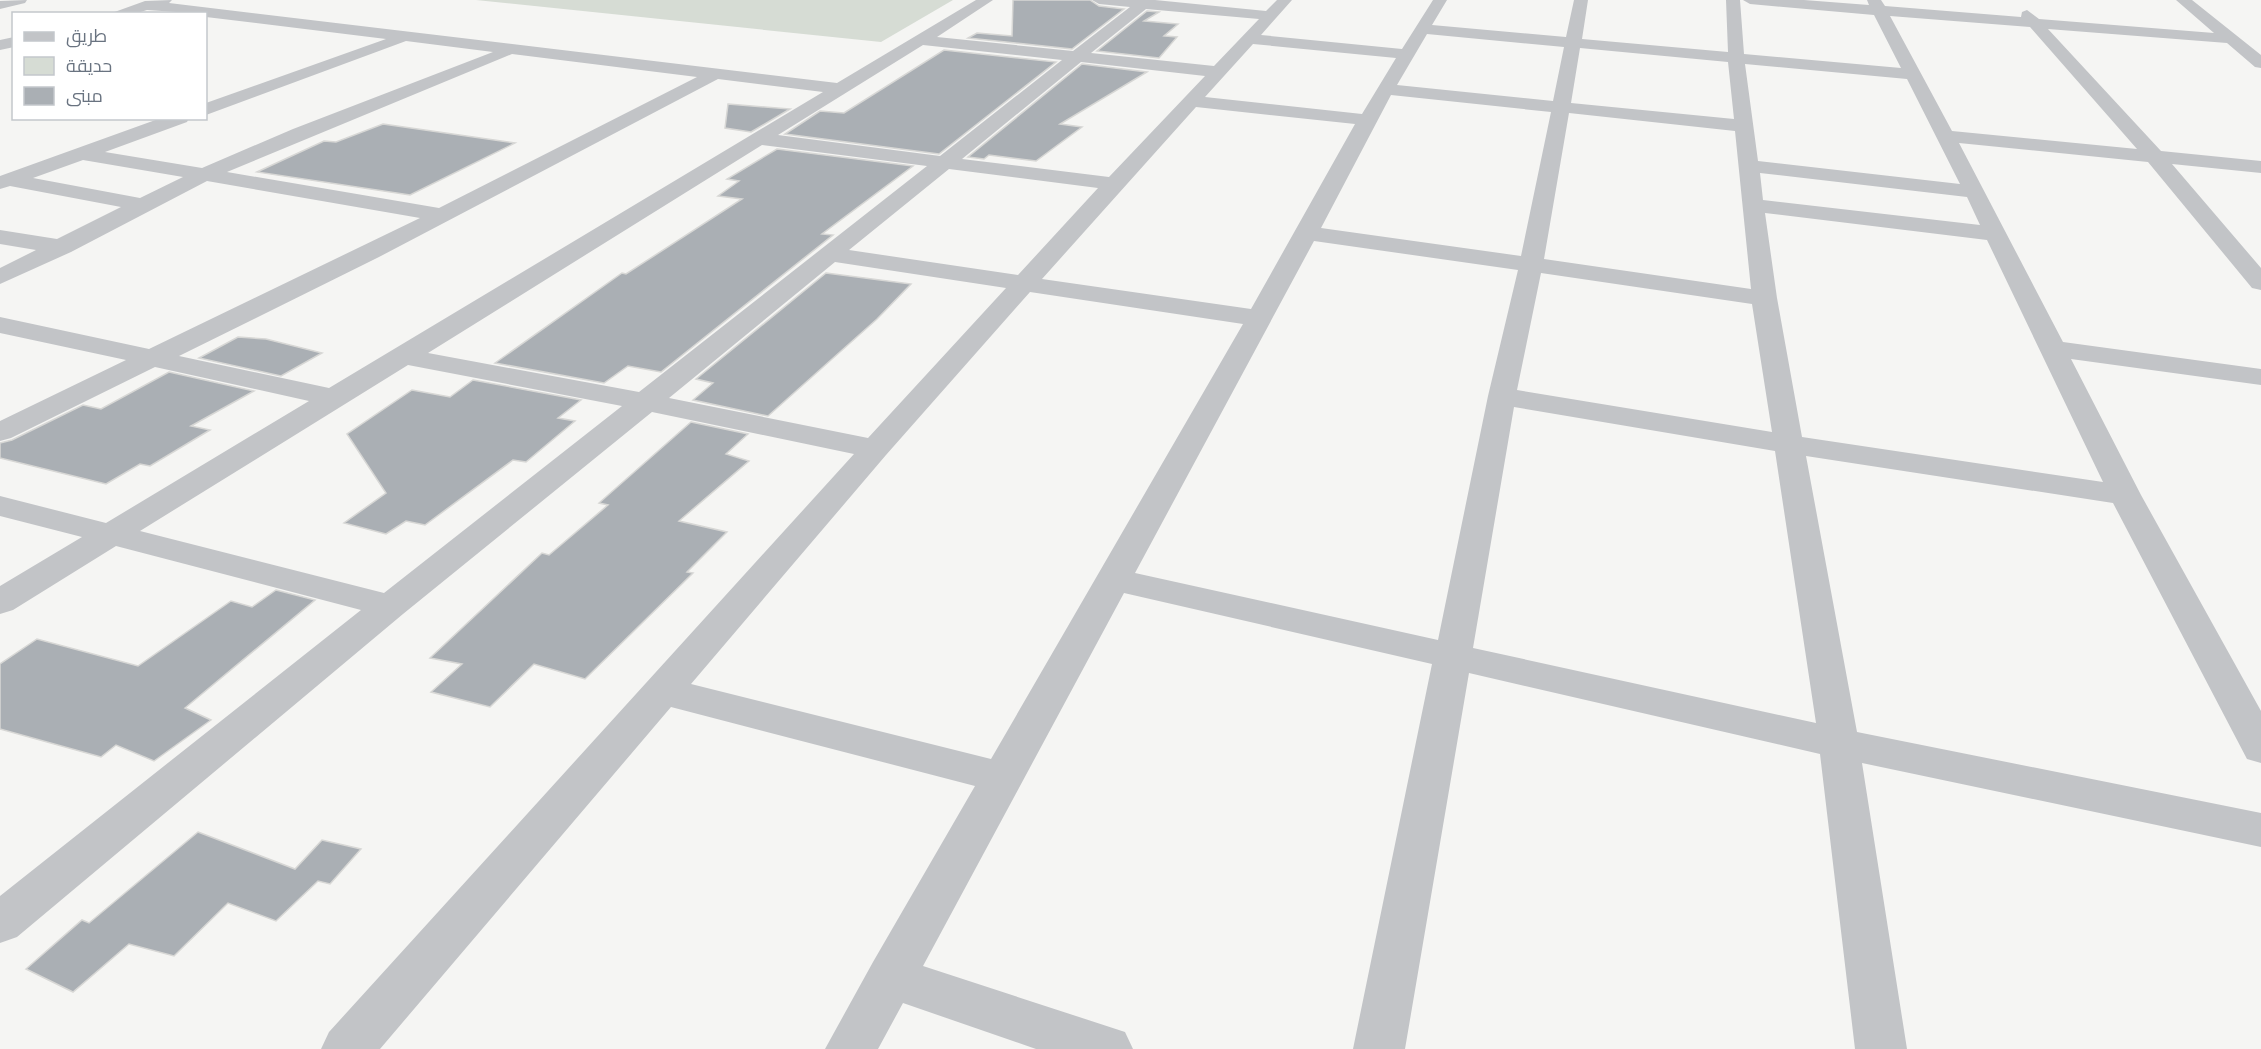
<svg xmlns="http://www.w3.org/2000/svg" width="2261" height="1049" font-family="'Space Grotesk',Cairo,sans-serif">
  <style>
    .green { fill: #d6dcd4 }
    .building { fill: #aaafb4; stroke: #d7d7d5; stroke-width: 1.5 }
    .lines { fill: none; stroke-linecap: round; stroke-linejoin: round }
    .minor { fill: #c2c4c7; fill-rule: evenodd }
  </style>
  <rect width="100%" height="100%" fill="#f5f5f3"/>
  <!-- green -->
  <path class="green" d="M476,0H953L881,42Z"/>
  <!-- building -->
  <g class="building">
    <path d="M1013,0H1090L1099,6L1124,9L1072,49L968,38L977,33L1012,36Z"/>
    <path d="M1147,11L1159,12L1144,21L1178,24L1164,36L1177,37L1159,58L1097,51Z"/>
    <path d="M944,50L1056,62L939,154L785,134L820,111L844,113Z"/>
    <path d="M1082,64L1147,72L1060,124L1082,127L1036,161L989,155L984,159L968,157Z"/>
    <path d="M728,104L790,109L751,132L725,128Z"/>
    <path d="M383,124L515,143L410,195L257,172L324,141L336,142Z"/>
    <path d="M777,149L913,166L822,234L833,235L661,372L628,366L604,383L495,363L622,273L626,274L742,199L718,196L739,181L727,179Z"/>
    <path d="M826,273L911,284L877,319L768,416L693,400L713,383L696,379Z"/>
    <path d="M238,337L266,339L322,353L281,376L199,358Z"/>
    <path d="M169,372L254,391L191,426L210,430L150,466L140,464L106,484L0,458V443L12,440L83,405L101,409Z"/>
    <path d="M473,380L581,400L558,418L575,421L526,462L513,460L425,525L406,521L386,534L344,523L386,493L347,434L412,390L450,397Z"/>
    <path d="M691,422L748,434L726,454L749,461L679,521L727,532L687,572L693,573L585,679L534,664L490,707L431,692L462,664L430,658L542,553L549,555L608,505L599,503Z"/>
    <path d="M276,590L315,600L185,708L211,720L154,761L116,745L101,757L0,729V664L37,639L138,666L231,601L252,607Z"/>
    <path d="M198,832L295,869L322,840L361,849L330,884L318,881L276,921L228,903L174,956L129,944L73,992L26,969L82,920L89,923Z"/>
  </g>
  <g class="lines">
    <!-- minor -->
    <g class="minor">
      <path d="M27,0L25,3L0,9V1Z"/>
      <path d="M172,0L169,3L837,83L976,0H993L937,37L1073,51L1130,7L1099,4L1092,0H1155L1266,11L1277,0H1292L1261,35L1402,49L1433,0H1447L1432,25L1566,37L1574,0H1588L1582,39L1728,52L1726,0H1740L1744,54L1901,68L1874,15L1750,4L1743,0H1804L1869,5L1867,0H1881L1885,6L2021,17L2022,12L2027,10L2039,19L2214,33L2176,0H2192L2261,55V68L2255,67L2227,43L2048,29L2161,151L2261,161V173L2172,164L2261,268V290L2252,288L2148,162L1959,143L2063,342L2261,369V385L2071,359L2141,495L2261,711V763L2247,759L2113,503L1806,456L1857,732L2261,813V847L1862,763L1907,1049H1855L1820,754L1469,673L1405,1049H1353L1432,664L1124,593L923,966L1125,1032L1133,1049H1036L903,1003L878,1049H825L873,962L975,786L671,707L380,1049H321L329,1032L854,454L652,412L403,614L17,937L0,943V896L361,610L116,546L13,610L0,614V586L82,537L0,516V496L106,523L309,401L155,367L11,438L0,441V421L126,360L0,333V317L149,349L420,218L207,181L71,252L0,284V268L36,250L0,244V230L57,239L121,207L10,186L0,189V176L161,118H189L187,122L105,152L202,168L293,129L493,52L406,41L206,115V103L386,39L206,17V14L147,10L134,14H109L145,1ZM1146,9L1259,19L1214,66L1091,53ZM1890,16L2030,27L2137,149L1952,131ZM1427,34L1564,47L1553,101L1397,85ZM1253,44L1396,58L1362,114L1205,97ZM923,45L1062,60L940,156L778,135ZM1580,48L1728,62L1734,119L1571,103ZM512,54L697,77L439,208L227,172ZM1081,62L1205,76L1109,177L962,159ZM1745,64L1907,79L1960,184L1758,161ZM718,79L823,92L329,388L179,356L379,257ZM1391,95L1551,112L1521,256L1321,228ZM1196,107L1355,124L1251,309L1042,279ZM1569,113L1735,131L1751,289L1544,259ZM762,145L927,166L639,392L428,353ZM83,160L183,177L140,198L33,178ZM949,169L1098,188L1018,275L849,250ZM1760,173L1967,197L1980,225L1763,200ZM1765,213L1987,240L2103,482L1802,437L1777,298ZM1314,241L1518,270L1488,396L1438,640L1135,573ZM835,262L1006,288L868,438L669,398ZM1541,273L1752,304L1772,432L1517,390ZM1030,292L1243,324L991,759L691,684L886,455ZM408,365L622,406L384,593L140,531ZM1514,407L1775,451L1816,723L1473,648Z"/>
      <path d="M14,37V47L0,50V40Z"/>
    </g>
  </g>
  <!-- legend -->
  <rect x="12" y="12" width="195" height="108" fill="#ffffff" stroke="#c3c7cc" stroke-width="1.5"/>
  <rect x="24" y="32" width="30" height="9" fill="#c2c4c7" stroke="#c3c7cc" stroke-width="1.5"/>
  <text x="66" y="42" font-size="18" fill="#697380">طريق</text>
  <rect x="24" y="57" width="30" height="18" fill="#d6dcd4" stroke="#c3c7cc" stroke-width="1.5"/>
  <text x="66" y="72" font-size="18" fill="#697380">حديقة</text>
  <rect x="24" y="87" width="30" height="18" fill="#aaafb4" stroke="#c3c7cc" stroke-width="1.5"/>
  <text x="66" y="102" font-size="18" fill="#697380">مبنى</text>
</svg>
